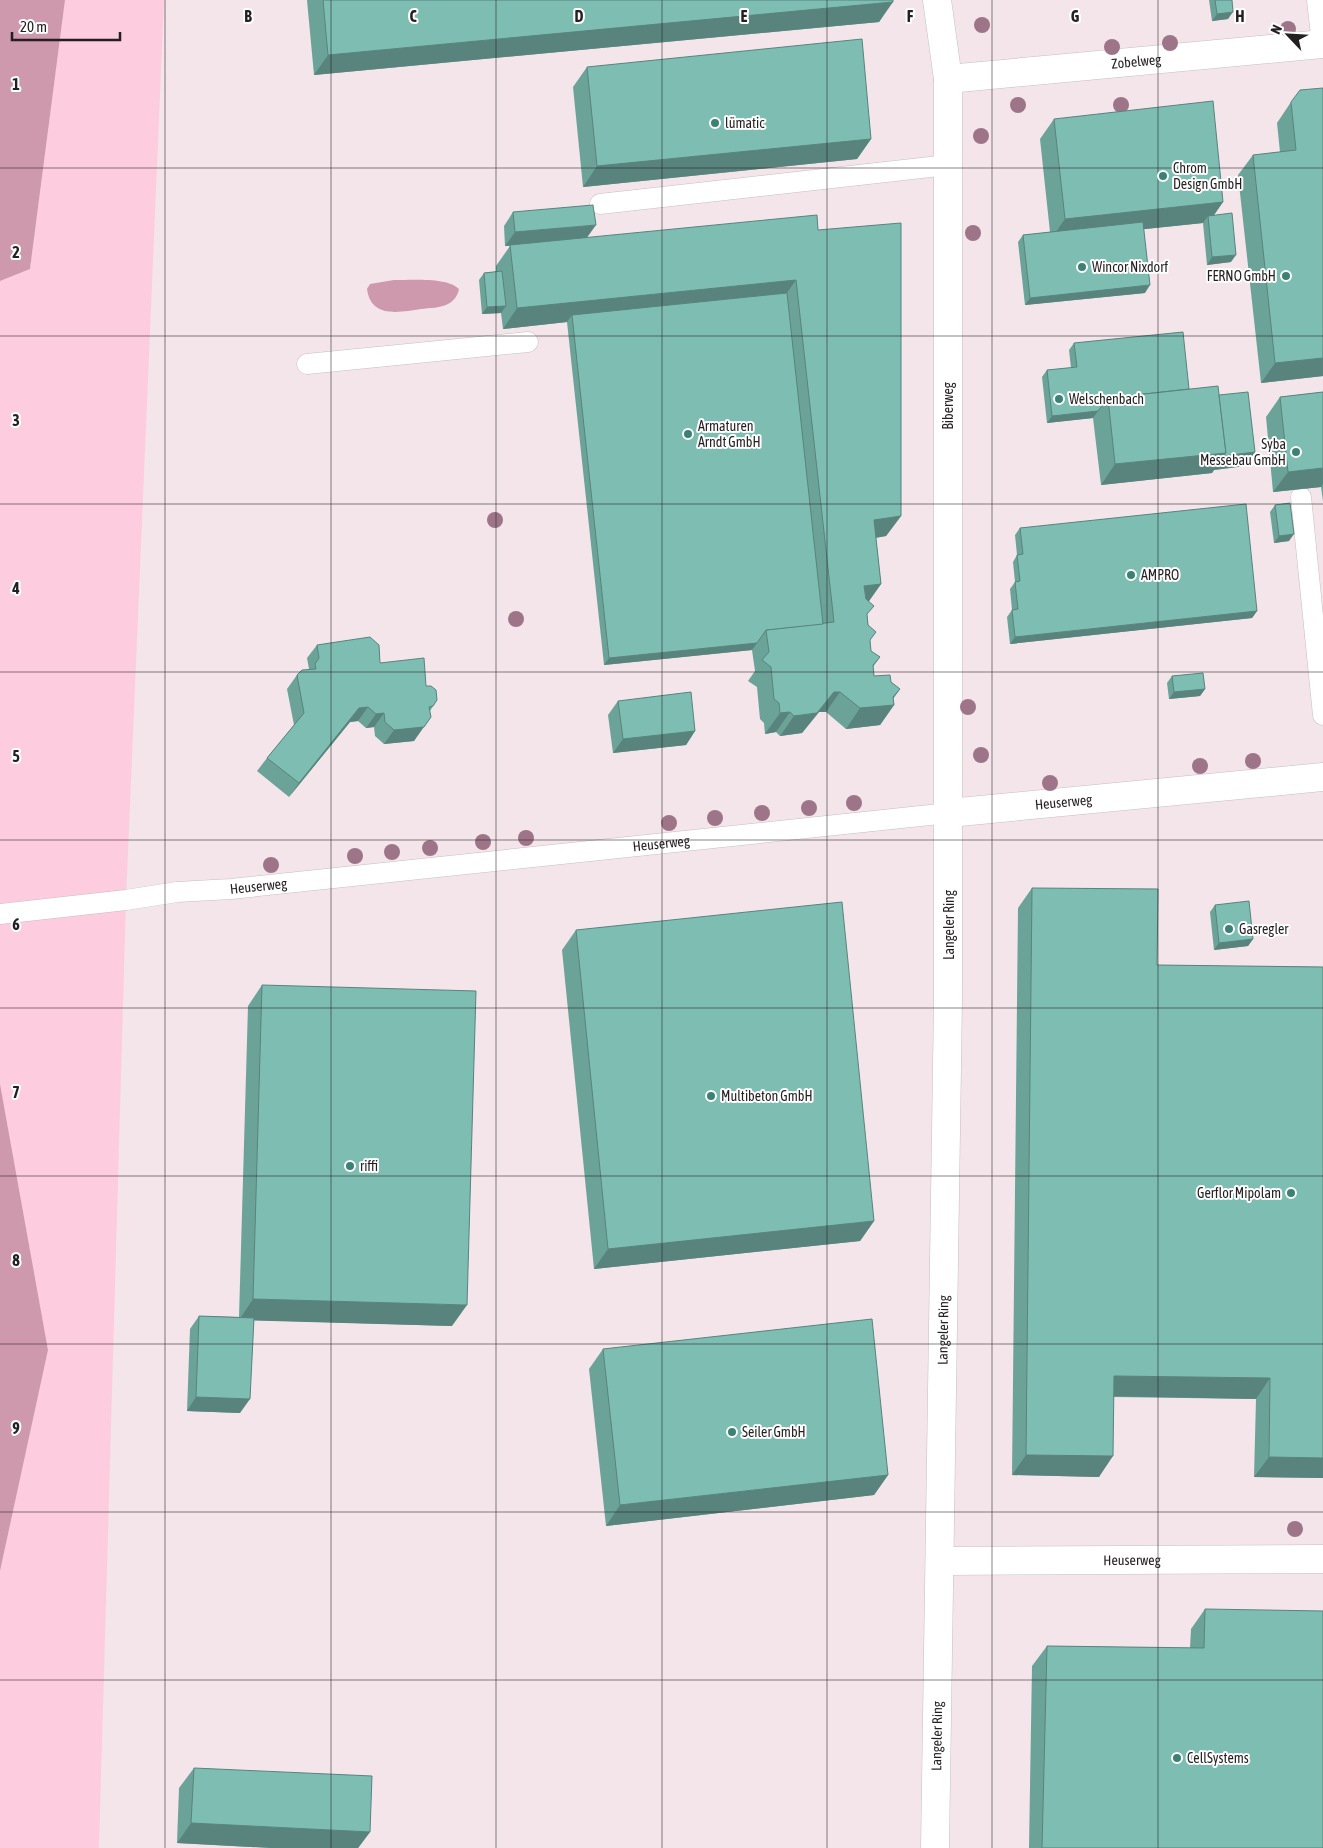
<svg xmlns="http://www.w3.org/2000/svg" width="1323" height="1848" font-family="'Asap Condensed',sans-serif">
  <style>
    .green { fill: #feccdf }
    .water { fill: #ce99ad }
    .lines { fill: none; stroke-linecap: round; stroke-linejoin: round }
    .service-casing { stroke: #cabdc2; stroke-width: 21 }
    .minor-casing { stroke: #cabdc2; stroke-width: 29 }
    .service { stroke: #fff; stroke-width: 20 }
    .minor { stroke: #fff; stroke-width: 28 }
    .tree { fill: #9e7588 }
    .wall { fill: #6ca399 }
    .shaded-wall { fill: #58847d }
    .building { fill: #7dbdb2; stroke: #58847d }
    .grid { fill: none; stroke: #241f21; stroke-width: 1; stroke-opacity: 0.55 }
    .poi-dot { fill: #3c8176; stroke: #fff; stroke-width: 2 }
    .labels { text-anchor: middle; dominant-baseline: central; stroke-width: 4; stroke-linejoin: round; paint-order: stroke }
    .street-label { font-size: 14px; fill: #241f21; stroke: #fff }
    .poi-label { font-size: 14px; fill: #241f21; stroke: #fff; text-anchor: start }
    .grid-label { font-size: 16px; text-anchor: middle; font-weight: bold; fill: #241f21; stroke: #fff; stroke-width: 4; stroke-linejoin: round; paint-order: stroke }
  </style>
  <rect width="100%" height="100%" fill="#f3e5ea"/>
  <!-- green -->
  <path class="green" d="M65,0H164L126,900L99,1848H0V1571L48,1350L0,1084V281L30,269Z"/>
  <!-- water -->
  <g class="water">
    <path d="M0,0H65L30,269L0,281Z"/>
    <path d="M394,280C411,280 448,277 459,289C458,295 454,301 448,304C441,308 429,308 421,309C400,312 371,319 367,289L370,284Z"/>
    <path d="M0,1084L48,1350L0,1571Z"/>
  </g>
  <g class="lines">
    <defs>
      <g id="service">
        <path d="M1317,0L1322,44"/>
        <path d="M600,204L948,165"/>
        <path d="M307,364L528,342"/>
        <path d="M1301,497L1323,715"/>
        <path id="s1" d="M0,914L126,900L177,892L231,889L949,813"/>
      </g>
      <g id="minor">
        <path id="s2" d="M948,79L1323,44"/>
        <path id="s3" d="M949,813L1323,777"/>
        <path id="s4" d="M941,1561L1323,1559"/>
        <path id="s5" d="M935,1848L948,1001V79L937,0"/>
      </g>
    </defs>
    <!-- service casing -->
    <use href="#service" class="service-casing"/>
    <!-- minor casing -->
    <use href="#minor" class="minor-casing"/>
    <!-- service -->
    <use href="#service" class="service"/>
    <!-- minor -->
    <use href="#minor" class="minor"/>
  </g>
  <!-- trees -->
  <g class="tree">
    <circle cx="982" cy="25" r="8"/>
    <circle cx="1288" cy="29" r="8"/>
    <circle cx="1170" cy="43" r="8"/>
    <circle cx="1112" cy="47" r="8"/>
    <circle cx="1018" cy="105" r="8"/>
    <circle cx="1121" cy="105" r="8"/>
    <circle cx="981" cy="136" r="8"/>
    <circle cx="973" cy="233" r="8"/>
    <circle cx="495" cy="520" r="8"/>
    <circle cx="516" cy="619" r="8"/>
    <circle cx="968" cy="707" r="8"/>
    <circle cx="981" cy="755" r="8"/>
    <circle cx="1253" cy="761" r="8"/>
    <circle cx="1200" cy="766" r="8"/>
    <circle cx="1050" cy="783" r="8"/>
    <circle cx="854" cy="803" r="8"/>
    <circle cx="809" cy="808" r="8"/>
    <circle cx="762" cy="813" r="8"/>
    <circle cx="715" cy="818" r="8"/>
    <circle cx="669" cy="823" r="8"/>
    <circle cx="526" cy="838" r="8"/>
    <circle cx="483" cy="842" r="8"/>
    <circle cx="430" cy="848" r="8"/>
    <circle cx="392" cy="852" r="8"/>
    <circle cx="355" cy="856" r="8"/>
    <circle cx="271" cy="865" r="8"/>
    <circle cx="1295" cy="1529" r="8"/>
  </g>
  <!-- wall -->
  <g class="wall">
    <path d="M307,0H893L879,22L314,75Z"/>
    <path d="M1209,0H1232L1228,19L1212,21Z"/>
    <path d="M587,67L871,139L857,159L583,187L573,87Z"/>
    <path d="M1291,102L1323,376L1261,383L1238,175L1253,155L1280,152L1277,123Z"/>
    <path d="M1054,119L1223,202L1214,215L1231,262L1207,265L1203,223L1144,229L1145,293L1025,305L1018,242L1023,235L1050,232L1040,139Z"/>
    <path d="M513,212L587,238L818,230L901,516L886,536L876,538L881,584L868,602L867,615L871,651L880,657L873,667L874,676L891,682L900,689L893,699L894,705L880,725L846,729L826,712H819L802,733L780,736L776,732L765,734L764,723L760,719L757,687L748,681L755,671L752,650L604,665L567,322L503,329L501,313L482,314L479,280L484,273L496,272V266L510,246H505L504,226Z"/>
    <path d="M1074,343L1189,389L1219,395L1255,452L1245,466L1214,470L1212,473L1101,485L1093,418L1047,423L1042,377L1047,370L1071,368L1069,350Z"/>
    <path d="M1323,392V501L1321,487L1273,492L1266,417L1280,397Z"/>
    <path d="M1275,505L1289,541L1274,543L1270,512Z"/>
    <path d="M1020,528L1257,611L1252,618L1010,644L1007,617L1012,610L1010,589L1015,582L1013,562L1017,555L1015,535Z"/>
    <path d="M317,645L380,663L426,686L437,700L430,711L414,741L384,744L375,736L374,727L366,728L358,721L350,722L289,797L257,771L267,758L294,725L287,689L297,675L309,669L307,658Z"/>
    <path d="M1172,676L1205,689L1200,696L1169,699L1167,683Z"/>
    <path d="M618,701L695,731L686,745L613,753L608,715Z"/>
    <path d="M1032,888L1157,965L1323,967V1478L1254,1477L1256,1399L1114,1397L1099,1477L1012,1475L1018,908Z"/>
    <path d="M1215,905L1253,939L1248,946L1214,950L1210,912Z"/>
    <path d="M576,930L874,1221L860,1241L594,1269L562,950Z"/>
    <path d="M262,985L452,1326L254,1320L240,1413L187,1411L190,1329L199,1316L239,1317L248,1006Z"/>
    <path d="M603,1349L888,1475L874,1495L606,1526L589,1369Z"/>
    <path d="M1205,1609L1323,1848H1029L1032,1666L1047,1646L1190,1648L1191,1629Z"/>
    <path d="M194,1768L370,1832L358,1848H272L177,1843L179,1788Z"/>
  </g>
  <!-- shaded-wall -->
  <g class="shaded-wall">
    <path d="M893,2L879,22L314,75L328,55Z"/>
    <path d="M1233,12L1228,19L1212,21L1217,14Z"/>
    <path d="M871,139L857,159L583,187L597,166Z"/>
    <path d="M1223,202L1209,222L1208,216L1203,223L1051,239L1065,219Z"/>
    <path d="M596,225L586,239L505,246L515,232Z"/>
    <path d="M1236,255L1231,262L1207,265L1212,257Z"/>
    <path d="M796,280L782,300L572,315L567,322L503,329L517,308Z"/>
    <path d="M1150,285L1145,293L1025,305L1030,298Z"/>
    <path d="M506,306L501,313L482,314L487,307Z"/>
    <path d="M1323,358V376L1261,383L1275,363Z"/>
    <path d="M1098,411L1093,418L1047,423L1052,416Z"/>
    <path d="M1255,452L1245,466L1214,470L1212,473L1101,485L1115,464L1226,453Z"/>
    <path d="M1323,468V484L1321,487L1273,492L1288,472Z"/>
    <path d="M901,516L886,536L860,540L874,520Z"/>
    <path d="M1294,534L1289,541L1274,543L1279,536Z"/>
    <path d="M881,584L867,604L864,586Z"/>
    <path d="M1257,611L1252,618L1010,644L1015,637Z"/>
    <path d="M757,643L752,650L604,665L609,658Z"/>
    <path d="M900,689L888,705H894L880,725L846,729L860,708L893,697Z"/>
    <path d="M1205,689L1200,696L1169,699L1174,692Z"/>
    <path d="M834,692H840L826,712H819L802,733L780,736L794,716Z"/>
    <path d="M368,707L358,721L350,722L289,797L299,783L359,708Z"/>
    <path d="M790,712L776,732L765,734L780,713Z"/>
    <path d="M384,713L374,727L366,728L376,714Z"/>
    <path d="M431,717L414,741L384,744L394,730Z"/>
    <path d="M695,731L686,745L613,753L623,739Z"/>
    <path d="M1253,939L1248,946L1214,950L1219,943Z"/>
    <path d="M874,1221L860,1241L594,1269L608,1249Z"/>
    <path d="M253,1299L467,1305L452,1326L239,1320Z"/>
    <path d="M1114,1376L1270,1378L1256,1399L1100,1396Z"/>
    <path d="M196,1397L250,1399L240,1413L187,1411Z"/>
    <path d="M1026,1455L1113,1456L1099,1477L1012,1475Z"/>
    <path d="M1269,1457L1323,1458V1478L1254,1477Z"/>
    <path d="M888,1475L874,1495L606,1526L620,1505Z"/>
    <path d="M191,1823L370,1832L358,1848H272L177,1843Z"/>
  </g>
  <!-- building -->
  <g class="building">
    <path d="M323,0H893V2L328,55Z"/>
    <path d="M1215,0H1232L1233,12L1217,14Z"/>
    <path d="M862,39L871,139L597,166L587,67Z"/>
    <path d="M1323,88V358L1275,363L1253,155L1296,150L1291,102L1300,90Z"/>
    <path d="M1213,101L1223,202L1065,219L1054,119Z"/>
    <path d="M593,205L596,225L515,232L513,212Z"/>
    <path d="M1232,213L1236,255L1212,257L1208,216Z"/>
    <path d="M817,215L818,230L901,223V516L874,520L881,584L864,586L866,599L874,606L867,614L868,625L876,632L870,640L871,651L880,657L873,665L874,676L890,675L891,682L900,689L893,697L894,705L860,708L840,692H834L817,713L794,716L790,712L780,713L779,703L774,699L771,667L762,660L769,652L766,630L834,622L796,280L517,308L510,245Z"/>
    <path d="M1143,222L1150,285L1030,298L1023,235Z"/>
    <path d="M502,271L506,306L487,307L484,273Z"/>
    <path d="M787,293L823,624L766,630L757,643L609,658L572,315Z"/>
    <path d="M1183,332L1189,389L1108,398L1098,411L1052,416L1047,370L1077,367L1074,343Z"/>
    <path d="M1218,386L1226,453L1115,464L1108,398Z"/>
    <path d="M1248,392L1255,452L1223,456L1226,453L1219,395Z"/>
    <path d="M1323,392V468L1288,472L1280,397Z"/>
    <path d="M1290,503L1294,534L1279,536L1275,505Z"/>
    <path d="M1246,504L1257,611L1015,637L1012,610L1018,609L1015,582L1020,581L1017,555L1023,554L1020,528Z"/>
    <path d="M370,637L379,645L380,663L424,658L426,686H431L436,690L437,700L433,706L429,707L431,717L424,727L394,730L385,722L384,713L376,714L368,707L359,708L299,783L267,758L304,713L297,675L302,670L316,669L315,664L319,658L317,645Z"/>
    <path d="M1203,673L1205,689L1174,692L1172,676Z"/>
    <path d="M691,692L695,731L623,739L618,701Z"/>
    <path d="M1032,888L1158,889L1157,965L1323,967V1458L1269,1457L1270,1378L1114,1376L1113,1456L1026,1455Z"/>
    <path d="M1249,901L1253,939L1219,943L1215,905Z"/>
    <path d="M842,902L874,1221L608,1249L576,930Z"/>
    <path d="M262,985L476,991L467,1305L253,1299Z"/>
    <path d="M199,1316L254,1318L250,1399L196,1397Z"/>
    <path d="M872,1319L888,1475L620,1505L603,1349Z"/>
    <path d="M1205,1609L1323,1611V1848H1042L1047,1646L1204,1648Z"/>
    <path d="M194,1768L372,1776L370,1832L191,1823Z"/>
  </g>
  <!-- grid -->
  <path class="grid" d="M165,0V1848M331,0V1848M496,0V1848M662,0V1848M827,0V1848M992,0V1848M1158,0V1848M0,168H1323M0,336H1323M0,504H1323M0,672H1323M0,840H1323M0,1008H1323M0,1176H1323M0,1344H1323M0,1512H1323M0,1680H1323"/>
  <!-- markers -->
  <g class="poi-dot">
    <circle cx="715" cy="123" r="5"/>
    <circle cx="1163" cy="176" r="5"/>
    <circle cx="1082" cy="267" r="5"/>
    <circle cx="1286" cy="276" r="5"/>
    <circle cx="1059" cy="399" r="5"/>
    <circle cx="688" cy="434" r="5"/>
    <circle cx="1296" cy="452" r="5"/>
    <circle cx="1131" cy="575" r="5"/>
    <circle cx="1229" cy="929" r="5"/>
    <circle cx="711" cy="1096" r="5"/>
    <circle cx="350" cy="1166" r="5"/>
    <circle cx="1291" cy="1193" r="5"/>
    <circle cx="732" cy="1432" r="5"/>
    <circle cx="1177" cy="1758" r="5"/>
  </g>
  <g class="labels">
    <!-- street labels -->
    <g class="street-label">
      <text stroke="none"><textPath href="#s2" startOffset="189">Zobelweg</textPath></text>
      <text transform="translate(948 406) rotate(-90)">Biberweg</text>
      <text stroke="none"><textPath href="#s3" startOffset="115">Heuserweg</textPath></text>
      <text stroke="none"><textPath href="#s1" startOffset="665">Heuserweg</textPath></text>
      <text stroke="none"><textPath href="#s1" startOffset="260">Heuserweg</textPath></text>
      <text transform="translate(949 925) rotate(-90)">Langeler Ring</text>
      <text stroke="none"><textPath href="#s5" startOffset="518">Langeler Ring</textPath></text>
      <text stroke="none"><textPath href="#s4" startOffset="191">Heuserweg</textPath></text>
      <text stroke="none"><textPath href="#s5" startOffset="112">Langeler Ring</textPath></text>
    </g>
    <!-- poi labels -->
    <g class="poi-label">
      <text x="725" y="123">lümatic</text>
      <text x="1173" y="168">Chrom<tspan x="1173" dy="16">Design GmbH</tspan></text>
      <text x="1092" y="267">Wincor Nixdorf</text>
      <text x="1276" y="276" text-anchor="end">FERNO GmbH</text>
      <text x="1069" y="399">Welschenbach</text>
      <text x="698" y="426">Armaturen<tspan x="698" dy="16">Arndt GmbH</tspan></text>
      <text x="1286" y="444" text-anchor="end">Syba<tspan x="1286" dy="16">Messebau GmbH</tspan></text>
      <text x="1141" y="575">AMPRO</text>
      <text x="1239" y="929">Gasregler</text>
      <text x="721" y="1096">Multibeton GmbH</text>
      <text x="360" y="1166">riffi</text>
      <text x="1281" y="1193" text-anchor="end">Gerflor Mipolam</text>
      <text x="742" y="1432">Seiler GmbH</text>
      <text x="1187" y="1758">CellSystems</text>
    </g>
  </g>
  <g class="grid-label">
    <text x="248" y="22">B</text>
    <text x="413" y="22">C</text>
    <text x="579" y="22">D</text>
    <text x="744" y="22">E</text>
    <text x="910" y="22">F</text>
    <text x="1075" y="22">G</text>
    <text x="1240" y="22">H</text>
    <text x="16" y="90">1</text>
    <text x="16" y="258">2</text>
    <text x="16" y="426">3</text>
    <text x="16" y="594">4</text>
    <text x="16" y="762">5</text>
    <text x="16" y="930">6</text>
    <text x="16" y="1098">7</text>
    <text x="16" y="1266">8</text>
    <text x="16" y="1434">9</text>
  </g>
  <!-- north arrow -->
  <g transform="translate(1288 35) rotate(295)" stroke="#ffffff" stroke-width="4" paint-order="stroke">
  <path d="M0-4L9 19L0 12L-9 19Z" fill="#241f21"/>
  <text y="-8" font-size="14" font-weight="bold" text-anchor="middle" fill="#241f21">N</text>
  </g>
  <!-- scale -->
  <path d="M12 32v8h108v-8" fill="none" stroke="#241f21" stroke-width="2.5"/>
  <text x="20" y="32" font-size="15" fill="#241f21" stroke="#ffffff" stroke-width="4" paint-order="stroke">20 m</text>
</svg>
